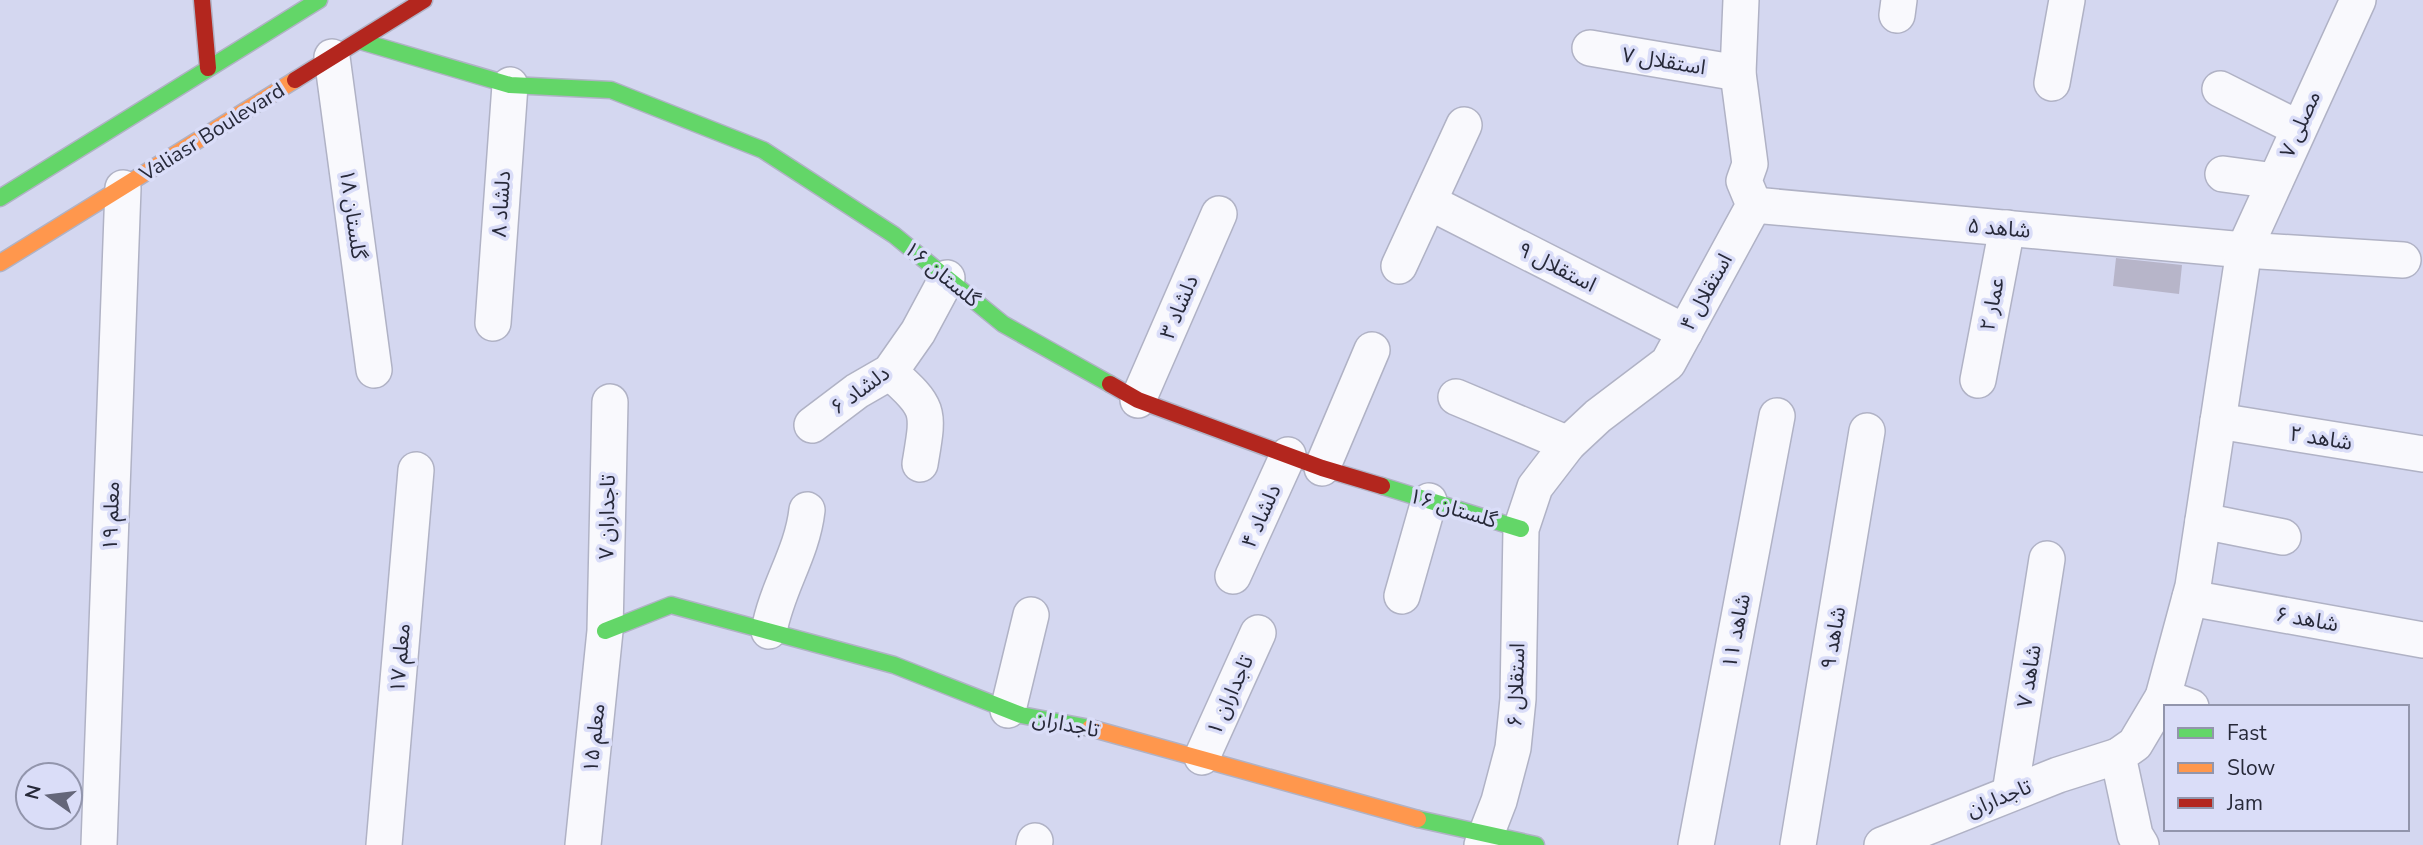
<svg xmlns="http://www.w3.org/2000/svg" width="2423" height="845" font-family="'Nunito Sans','Noto Sans Arabic',sans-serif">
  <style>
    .building { fill: #b7b5c9 }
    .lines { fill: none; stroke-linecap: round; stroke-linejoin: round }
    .street-casing { stroke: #b0b2c5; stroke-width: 38 }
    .fast-casing { stroke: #b0b2c5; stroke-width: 19 }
    .slow-casing { stroke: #b0b2c5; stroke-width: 19 }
    .jam-casing { stroke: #b0b2c5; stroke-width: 19 }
    .street { stroke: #f9f9fd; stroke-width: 35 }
    .fast { stroke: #63d668; stroke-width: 16 }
    .slow { stroke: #ff974d; stroke-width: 16 }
    .jam { stroke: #b3261e; stroke-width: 16 }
    .labels { text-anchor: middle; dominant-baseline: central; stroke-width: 7; stroke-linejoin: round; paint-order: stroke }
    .street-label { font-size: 21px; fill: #272939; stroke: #daddf8 }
  </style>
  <rect width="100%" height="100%" fill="#d4d7f0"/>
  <!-- building -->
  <path class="building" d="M2116,258L2182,265L2179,294L2113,286Z"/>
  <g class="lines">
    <defs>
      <g id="street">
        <path d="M1897,15L1899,0"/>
        <path d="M1590,48L1738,73"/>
        <path d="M332,57L374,370"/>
        <path d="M2052,83L2067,0"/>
        <path d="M2220,89L2298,128"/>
        <path d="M2223,174L2275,181"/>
        <path d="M1429,202L1685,332"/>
        <path d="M1754,205L2244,250L2403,260"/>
        <path d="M1399,266L1464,125"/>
        <path d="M493,323L510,85"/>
        <path d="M890,372C931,409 929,410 920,464"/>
        <path d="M1978,380L2007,228"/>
        <path d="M1456,397L1568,444"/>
        <path d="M1138,400L1219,214"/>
        <path d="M2218,421L2423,454"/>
        <path d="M812,425L857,391L890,372L918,332L947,278"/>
        <path d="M1322,468L1372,350"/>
        <path d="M2203,521L2283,537"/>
        <path d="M1233,576L1288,455"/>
        <path d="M1402,596L1429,501"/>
        <path d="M2190,598L2423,640"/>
        <path d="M769,631C777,587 802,554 807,510"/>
        <path d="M2163,697L2191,707"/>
        <path d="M1008,710L1031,615"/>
        <path d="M1202,757L1258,633"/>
        <path d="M2010,793L2047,559"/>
        <path d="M99,845L123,188"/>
        <path d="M384,845L416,470"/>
        <path d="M583,845L605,631L610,402"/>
        <path d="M1034,845L1035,841"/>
        <path d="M1482,845L1499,801L1513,748L1518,699L1521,529L1535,487L1568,444L1598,416L1668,363L1754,205L1744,181L1750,164L1738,73L1741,0"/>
        <path d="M1696,845L1777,416"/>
        <path d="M1798,845L1867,431"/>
        <path d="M1882,845L2058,775L2118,756"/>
        <path d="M2141,845L2135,835L2118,756L2135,744L2163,697L2193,586L2244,250L2358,0"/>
      </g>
      <g id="fast">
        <path d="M360,41L510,85L611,90L763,150L894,235L1003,324L1110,384"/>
        <path d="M0,198L319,0"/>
        <path d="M1382,486L1521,529"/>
        <path d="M605,631L671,605L894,665L1021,715L1090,728"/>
        <path d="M1418,819L1536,845"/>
      </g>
      <g id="slow">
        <path d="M0,263L295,80"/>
        <path d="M1090,728L1418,819"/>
      </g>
      <g id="jam">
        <path d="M202,0L208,68"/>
        <path d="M295,80L424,0"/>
        <path d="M1110,384L1138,400L1322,468L1382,486"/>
      </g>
    </defs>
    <!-- street casing -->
    <use href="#street" class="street-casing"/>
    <!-- fast casing -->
    <use href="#fast" class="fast-casing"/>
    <!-- slow casing -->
    <use href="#slow" class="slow-casing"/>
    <!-- jam casing -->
    <use href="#jam" class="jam-casing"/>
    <!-- street -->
    <use href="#street" class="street"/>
    <!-- fast -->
    <use href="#fast" class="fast"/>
    <!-- slow -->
    <use href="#slow" class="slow"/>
    <!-- jam -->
    <use href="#jam" class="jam"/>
  </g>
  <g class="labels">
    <!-- street labels -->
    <g class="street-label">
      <text transform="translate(1664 61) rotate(9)">استقلال ۷</text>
      <text transform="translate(2300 124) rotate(-66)">مصلی ۷</text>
      <text transform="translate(212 132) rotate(-32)">Valiasr Boulevard</text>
      <text transform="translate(501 204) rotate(-86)">دلشاد ۸</text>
      <text transform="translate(353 214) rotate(82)">گلستان ۱۸</text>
      <text transform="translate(1999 228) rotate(5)">شاهد ۵</text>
      <text transform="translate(1557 267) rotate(27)">استقلال ۹</text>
      <text transform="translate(942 274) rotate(39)">گلستان ۱۶</text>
      <text transform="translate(1706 292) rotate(-61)">استقلال ۴</text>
      <text transform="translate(1992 304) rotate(-79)">عمار ۲</text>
      <text transform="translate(1179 307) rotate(-67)">دلشاد ۳</text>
      <text transform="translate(860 390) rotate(-36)">دلشاد ۶</text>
      <text transform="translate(2321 438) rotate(9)">شاهد ۲</text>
      <text transform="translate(1453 508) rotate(17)">گلستان ۱۶</text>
      <text transform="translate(111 516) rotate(-88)">معلم ۱۹</text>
      <text transform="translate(1261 516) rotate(-66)">دلشاد ۴</text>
      <text transform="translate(607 517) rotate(-89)">تاجداران ۷</text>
      <text transform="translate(2307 619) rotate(10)">شاهد ۶</text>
      <text transform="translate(1736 631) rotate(-79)">شاهد ۱۱</text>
      <text transform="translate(1833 638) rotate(-80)">شاهد ۹</text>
      <text transform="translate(400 658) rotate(-85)">معلم ۱۷</text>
      <text transform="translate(2029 676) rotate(-81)">شاهد ۷</text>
      <text transform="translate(1516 685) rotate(-88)">استقلال ۶</text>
      <text transform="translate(1230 695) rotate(-66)">تاجداران ۱</text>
      <text transform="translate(1066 724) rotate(11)">تاجداران</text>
      <text transform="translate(594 738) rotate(-84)">معلم ۱۵</text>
      <text transform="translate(1999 798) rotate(-22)">تاجداران</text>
    </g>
  </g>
  <!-- legend -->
  <rect x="2164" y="705" width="245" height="126" fill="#daddf8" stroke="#9295ac" stroke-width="2"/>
  <rect x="2178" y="728" width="35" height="10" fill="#63d668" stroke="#9295ac" stroke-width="2"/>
  <text x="2227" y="740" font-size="21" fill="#272939">Fast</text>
  <rect x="2178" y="763" width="35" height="10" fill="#ff974d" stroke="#9295ac" stroke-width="2"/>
  <text x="2227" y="775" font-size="21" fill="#272939">Slow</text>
  <rect x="2178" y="798" width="35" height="10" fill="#b3261e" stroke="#9295ac" stroke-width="2"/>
  <text x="2227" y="810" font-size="21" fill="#272939">Jam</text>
  <!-- north arrow -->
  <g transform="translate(49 796) rotate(284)"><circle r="33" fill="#daddf8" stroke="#9295ac" stroke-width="2"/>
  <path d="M0-5L12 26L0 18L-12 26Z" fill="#646679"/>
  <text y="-10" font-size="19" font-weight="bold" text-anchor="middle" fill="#272939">N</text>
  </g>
</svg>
